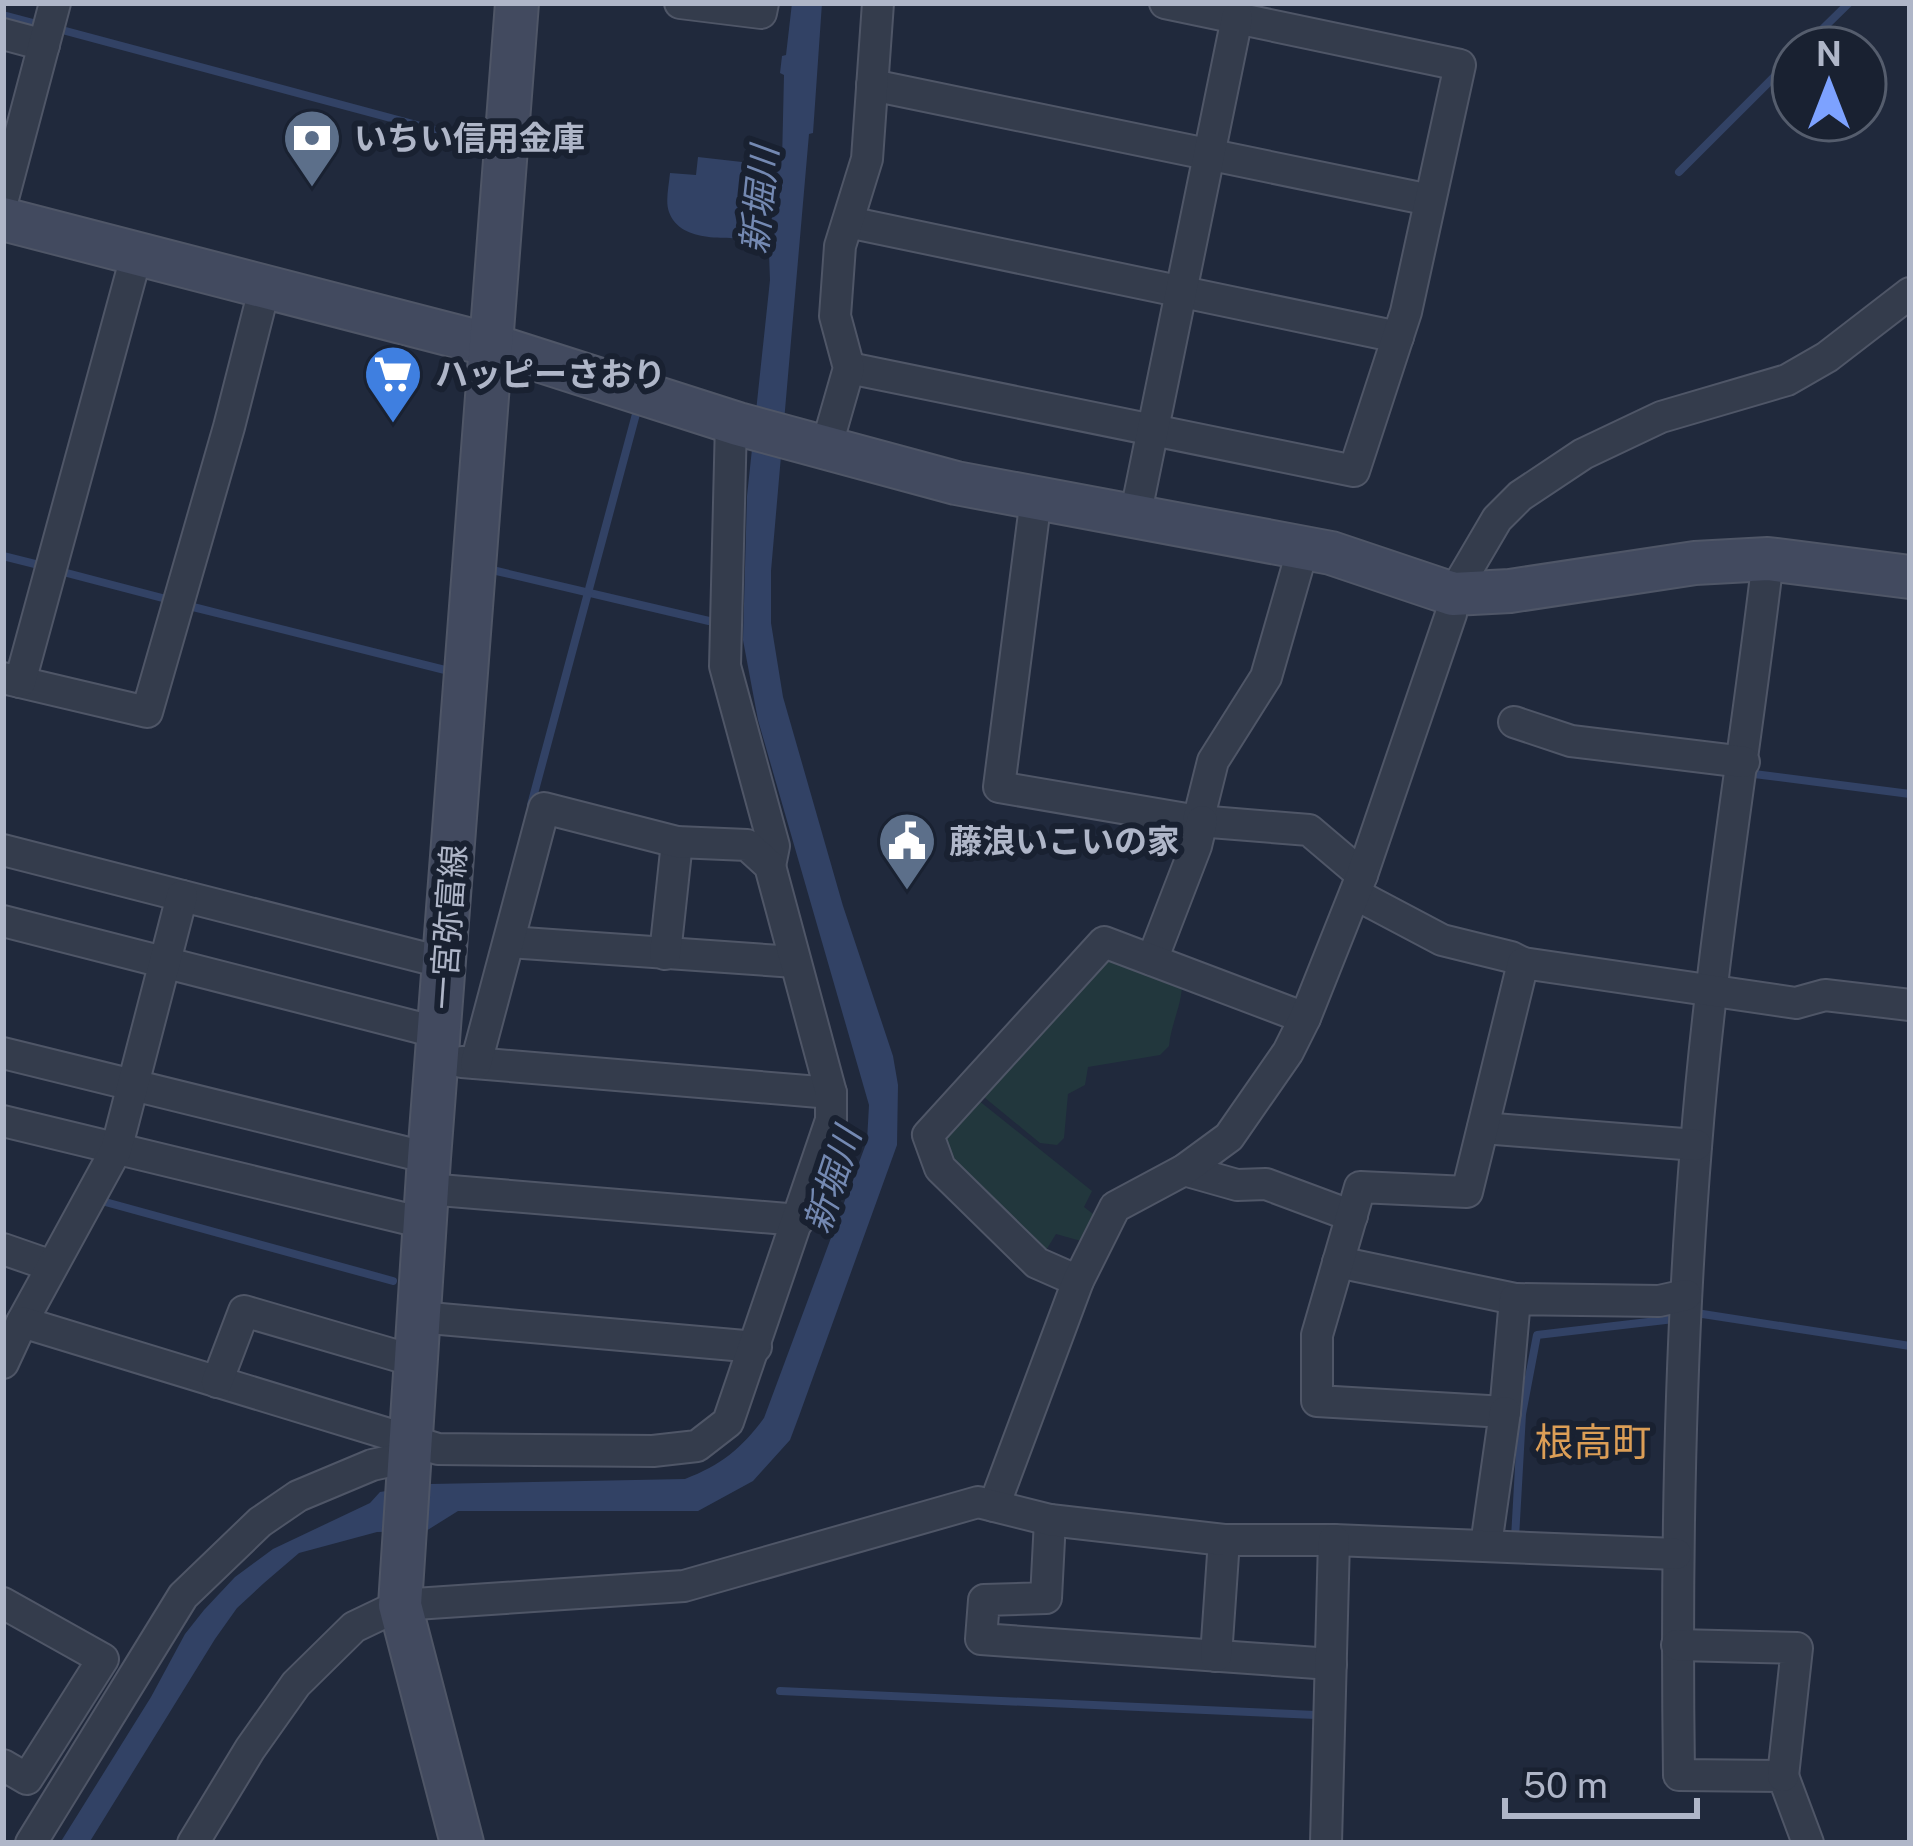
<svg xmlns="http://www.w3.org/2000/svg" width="1913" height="1846" font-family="'Public Sans','Noto Sans JP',sans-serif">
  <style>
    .green { fill: #22373d }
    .water { fill: #324265 }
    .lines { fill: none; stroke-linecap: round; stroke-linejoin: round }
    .stream { stroke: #324265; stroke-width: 8 }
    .street-casing { stroke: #4f5667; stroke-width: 34 }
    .secondary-casing { stroke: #4f5667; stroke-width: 46 }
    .street { stroke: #343c4c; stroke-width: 30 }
    .secondary { stroke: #424a5f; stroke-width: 42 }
    .labels { text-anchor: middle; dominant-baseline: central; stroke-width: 12; stroke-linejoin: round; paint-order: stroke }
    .poi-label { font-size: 33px; font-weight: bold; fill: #afb6c8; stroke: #192131; text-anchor: start }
    .street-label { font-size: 33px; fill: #afb6c8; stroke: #192131 }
    .water-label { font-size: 36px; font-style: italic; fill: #7489b2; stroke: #192131 }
    .quarter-label { font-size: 39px; fill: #dc9e56; stroke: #192131 }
  </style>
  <rect width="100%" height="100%" fill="#20293c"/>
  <!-- green -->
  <g class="green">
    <path d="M1116,957L1182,983C1182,1006 1171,1023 1169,1046L1160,1055L1088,1067L1085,1085L1068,1094L1064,1138L1057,1145L1040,1143L979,1093L1101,960Z"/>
    <path d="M973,1096L1092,1191L1084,1207L1097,1217L1081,1241L1056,1234L1040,1260L945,1170L938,1142Z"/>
  </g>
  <!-- water -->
  <path class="water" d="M792,3H822L813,133L809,134L771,571V623L783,697L843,906L893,1056L898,1085L897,1145L799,1416L790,1440L753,1481L698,1511H458L426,1531L377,1532L299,1553L264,1583L237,1608L215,1639L89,1843H60L151,1697L185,1634L204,1610L235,1577L273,1549L370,1503L380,1492L430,1484L685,1479C721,1465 741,1449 764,1418L867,1141L869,1105L758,720L743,640L747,496L770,280L769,253L757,239C730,236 681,245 669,212C665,202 669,185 670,173L696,175L698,157L776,166L782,161L784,75L780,73L782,56L786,55Z"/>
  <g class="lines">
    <!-- stream -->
    <g class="stream">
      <path d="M3,15L37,24"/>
      <path d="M62,30L484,143"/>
      <path d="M1803,48L1849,3"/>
      <path d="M1679,172L1793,58"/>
      <path d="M3,556L39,565"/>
      <path d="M492,570L709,621"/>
      <path d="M63,572L170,600"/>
      <path d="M193,607L445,670"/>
      <path d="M1754,774L1910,794"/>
      <path d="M531,805L636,414"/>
      <path d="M98,1200L393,1281"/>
      <path d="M1696,1313L1910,1346"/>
      <path d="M1515,1538L1522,1414L1537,1335L1674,1319"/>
      <path d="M780,1691L1316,1715"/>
    </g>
    <defs>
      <g id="street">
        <path d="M680,3L761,13L763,3"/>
        <path d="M3,34L44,45"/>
        <path d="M872,85L1430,200"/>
        <path d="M3,199L55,3"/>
        <path d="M848,222L1398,337"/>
        <path d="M849,368L1354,471L1406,312L1460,65L1165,3"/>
        <path d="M731,422L725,666L774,846L770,866"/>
        <path d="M826,448L849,368L835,316L840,246L867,159L878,3"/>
        <path d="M1036,498L999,787L1198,821L1309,830L1362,875"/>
        <path d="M1135,517L1237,18"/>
        <path d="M1768,559C1745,755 1711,950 1696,1147C1679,1356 1676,1565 1679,1775L1783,1776L1808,1843"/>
        <path d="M3,678L147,712L229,427L265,286"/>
        <path d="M20,682L137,253"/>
        <path d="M1514,722L1571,741L1744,762"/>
        <path d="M1198,821L1213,761L1266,677L1303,548"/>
        <path d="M3,850L445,963"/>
        <path d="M1355,894L1442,940L1511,957L1523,963"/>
        <path d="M3,921L440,1033"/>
        <path d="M509,942L795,962"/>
        <path d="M665,954L677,842"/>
        <path d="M1152,960L1196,846L1202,821"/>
        <path d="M3,1053L429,1158"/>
        <path d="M462,1062L831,1093"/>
        <path d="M3,1121L424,1223"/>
        <path d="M1483,1128L1696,1145"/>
        <path d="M1184,1170L1237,1185L1266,1184L1352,1216"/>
        <path d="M427,1189L799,1220"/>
        <path d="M3,1249L52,1266"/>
        <path d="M1338,1262L1515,1299"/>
        <path d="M1078,1281L1037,1263L940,1168L928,1135L1104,942L1305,1018"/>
        <path d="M1686,1295L1659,1301L1515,1299L1505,1412L1317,1401V1335L1360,1187L1467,1192L1523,963L1796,1003L1825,995L1910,1005"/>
        <path d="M418,1317L756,1347"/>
        <path d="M22,1322L116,1150L182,896"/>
        <path d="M3,1363L22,1322L438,1449L653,1451L697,1446L728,1422L831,1120V1093L770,866L747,845L677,842L544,808L476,1063"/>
        <path d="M217,1382L244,1311L415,1361"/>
        <path d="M994,1506L1078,1281L1115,1207L1184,1170L1229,1137L1288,1052L1305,1018L1362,875L1451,614L1453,594L1497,519L1520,496L1583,454L1661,417L1787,380L1827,357L1910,293"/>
        <path d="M1050,1520L1046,1598L984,1600L981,1639L1331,1664"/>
        <path d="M1486,1545L1505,1412"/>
        <path d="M3,1603L103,1659L27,1779L3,1765"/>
        <path d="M1677,1645L1797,1648L1783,1776"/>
        <path d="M1216,1656L1224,1540"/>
        <path d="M31,1843L183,1596L260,1522L298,1496L372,1465L408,1457"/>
        <path d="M193,1843L250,1749L296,1684L354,1627L400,1605L684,1586L978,1502L1050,1520L1224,1540H1334L1676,1554"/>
        <path d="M1326,1843L1334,1540"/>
      </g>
      <g id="secondary">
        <path d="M3,219L494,346L738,424L956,483L1331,553L1453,594L1510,591L1695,563L1768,559L1910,577"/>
        <path d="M462,1843L400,1605L429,1158L517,3"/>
      </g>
    </defs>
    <!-- street casing -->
    <use href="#street" class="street-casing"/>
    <!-- secondary casing -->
    <use href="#secondary" class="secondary-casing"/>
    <!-- street -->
    <use href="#street" class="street"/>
    <!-- secondary -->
    <use href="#secondary" class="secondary"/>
  </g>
  <!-- icons -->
  <defs>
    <symbol id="bank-pin" viewBox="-11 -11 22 30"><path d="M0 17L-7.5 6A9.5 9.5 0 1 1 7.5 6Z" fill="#5c6f8a" stroke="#192131"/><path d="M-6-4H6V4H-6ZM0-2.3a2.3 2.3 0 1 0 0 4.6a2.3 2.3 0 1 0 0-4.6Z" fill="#fff"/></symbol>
    <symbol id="supermarket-pin" viewBox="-11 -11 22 30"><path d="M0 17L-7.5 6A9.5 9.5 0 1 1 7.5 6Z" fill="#3f7fe0" stroke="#192131"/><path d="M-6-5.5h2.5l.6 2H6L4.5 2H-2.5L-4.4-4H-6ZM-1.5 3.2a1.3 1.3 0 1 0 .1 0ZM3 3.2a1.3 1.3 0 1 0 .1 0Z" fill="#fff"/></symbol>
    <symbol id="civic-pin" viewBox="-11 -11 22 30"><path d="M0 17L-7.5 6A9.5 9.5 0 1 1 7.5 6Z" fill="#5c6f8a" stroke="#192131"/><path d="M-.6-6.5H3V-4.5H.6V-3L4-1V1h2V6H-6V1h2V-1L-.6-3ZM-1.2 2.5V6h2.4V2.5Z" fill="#fff"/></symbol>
  </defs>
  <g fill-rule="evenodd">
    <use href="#bank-pin" x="279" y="105" width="66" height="90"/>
    <use href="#supermarket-pin" x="360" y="341" width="66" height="90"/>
    <use href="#civic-pin" x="874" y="808" width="66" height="90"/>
  </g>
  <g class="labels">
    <!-- poi labels -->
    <g class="poi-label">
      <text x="354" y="138">いちい信用金庫</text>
      <text x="435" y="374">ハッピーさおり</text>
      <text x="949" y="841">藤浪いこいの家</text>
    </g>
    <!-- street labels -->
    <g class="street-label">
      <text transform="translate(448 927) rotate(-86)">一宮弥富線</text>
    </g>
    <!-- water labels -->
    <g class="water-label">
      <text transform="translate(759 200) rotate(-84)">新堀川</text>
      <text transform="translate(832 1180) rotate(-72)">新堀川</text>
    </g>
    <!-- quarter labels -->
    <g class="quarter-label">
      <text x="1593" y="1442">根高町</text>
    </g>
  </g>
  <!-- border -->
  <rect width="1913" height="1846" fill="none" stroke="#afb6c8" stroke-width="12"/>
  <!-- north arrow -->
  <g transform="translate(1829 84)"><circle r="57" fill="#192131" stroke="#555d6d" stroke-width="3"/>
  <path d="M0-9L21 45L0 30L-21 45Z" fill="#7da2ff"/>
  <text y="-18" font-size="33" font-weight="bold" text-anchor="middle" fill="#afb6c8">N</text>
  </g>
  <!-- scale -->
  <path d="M1505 1798v18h192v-18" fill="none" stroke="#afb6c8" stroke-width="6"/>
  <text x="1523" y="1798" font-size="36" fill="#afb6c8" stroke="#192131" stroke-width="9" paint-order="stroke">50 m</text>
</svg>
